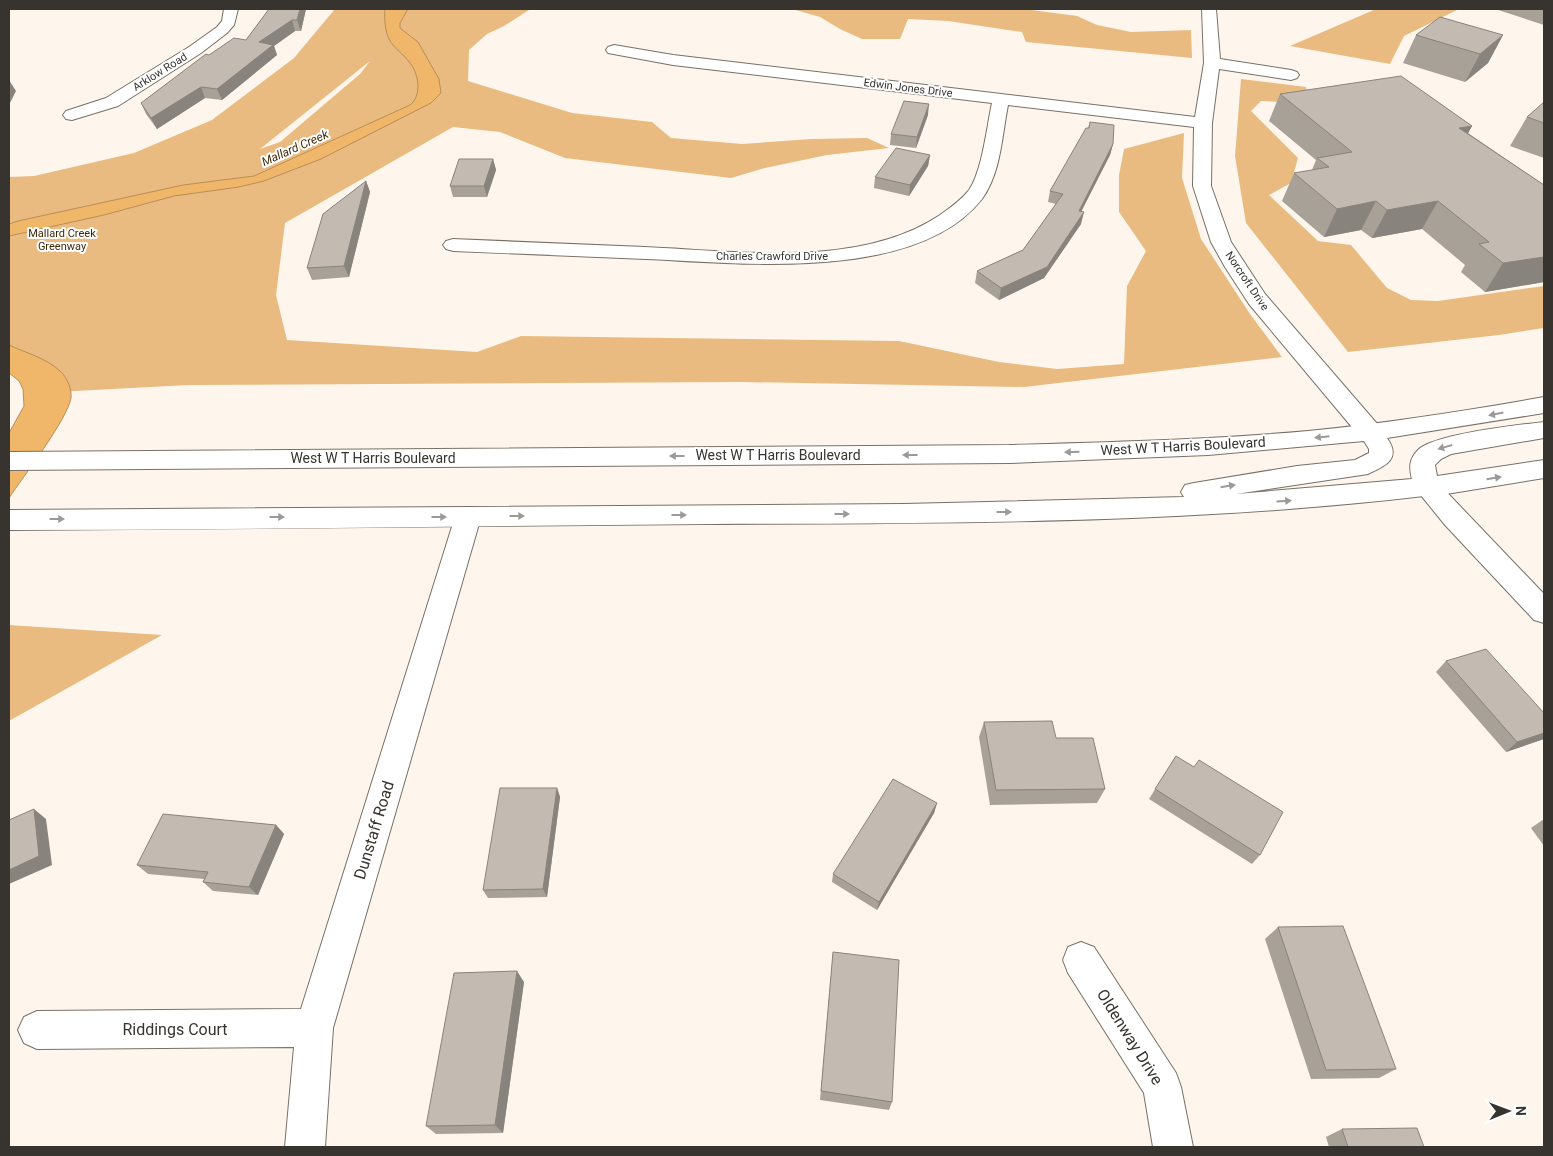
<svg xmlns="http://www.w3.org/2000/svg" width="1553" height="1156" font-family="Roboto,sans-serif">
  <style>
    .green { fill: #e9bb81; fill-rule: evenodd }
    .water { fill: #f0b669; stroke: #b88f58 }
    .lines { fill: none; stroke-linecap: round; stroke-linejoin: round }
    .minor-casing { stroke: #787068; stroke-width: 2 }
    .primary-casing { stroke: #787068; stroke-width: 2 }
    .minor { fill: #fff; fill-rule: evenodd }
    .primary { fill: #fff; fill-rule: evenodd }
    .wall { fill: #a8a198 }
    .shaded-wall { fill: #88837c }
    .building { fill: #c3bbb1; stroke: #88837c }
    .oneway { fill: #9b9a98 }
    .labels { text-anchor: middle; dominant-baseline: central; stroke-width: 4; stroke-linejoin: round; paint-order: stroke }
    .far-street-label { font-size: 11px; fill: #373430; stroke: #fff }
    .far-park-label { font-size: 11px; fill: #402906; stroke: #fff }
    .far-water-label { font-size: 12px; font-style: italic; fill: #452d0b; stroke: #fff }
    .street-label { font-size: 14px; fill: #373430; stroke: #fff }
    .near-street-label { font-size: 16px; fill: #373430; stroke: #fff }
  </style>
  <rect width="100%" height="100%" fill="#fef6ec"/>
  <!-- green -->
  <g class="green">
    <path d="M335,9H536L529,10L504,26L487,34L469,50L468,81L572,113L652,122L671,138L742,144L811,139L867,138L889,148L827,155L765,168L731,178L565,158L500,132L453,127L285,223L276,295L287,340L477,352L521,336L899,341L999,362L1057,369L1124,364L1127,286L1146,251L1119,212V175L1124,149L1184,133L1182,178L1201,239L1250,314L1282,357L1024,387L742,382L188,385L37,393L9,373V177L34,176L134,153L212,120L294,58ZM370,61L360,74L280,142L260,149Z"/>
    <path d="M792,9H1024L1077,16L1097,25L1131,32L1191,30L1192,58L1026,42L1022,32L948,21L908,19L900,39H862L840,29L820,17Z"/>
    <path d="M1376,9H1459L1404,36L1390,64L1290,46Z"/>
    <path d="M1241,79L1306,87L1309,103L1261,101L1251,111L1298,158L1291,183L1269,195L1318,241L1351,245L1387,288L1411,300L1438,301L1544,286V328L1499,335L1348,352L1246,223L1235,156Z"/>
    <path d="M9,625L162,635L9,721Z"/>
  </g>
  <!-- water -->
  <g class="water">
    <path d="M385,9H408L400,23V28L418,42L439,79L441,93L431,103L321,159L264,181L239,187L174,196L104,215L9,236V224L18,221L183,185L254,176L410,105C422,96 419,74 410,63C404,54 394,49 389,39C385,31 384,18 385,9Z"/>
    <path d="M9,345C26,353 46,358 60,371C67,377 72,389 71,398C67,420 23,477 9,498V433L24,406L23,389L19,381L9,373Z"/>
  </g>
  <g class="lines">
    <defs>
      <g id="minor">
        <path d="M224,9H238L234,25L227,33L201,53L118,106L72,120L66,119L63,115L66,111L106,98L189,47L217,27L222,21Z"/>
        <path d="M1202,9H1216L1220,59L1291,70L1297,72L1299,75L1297,78L1291,80L1219,69L1212,123L1211,186L1231,242L1265,294L1379,426L1382,432L1379,438L1370,440L1361,438L1249,304L1225,267L1211,242L1193,186L1194,127L1008,105C1002,135 1001,173 982,199C916,283 740,263 646,259C582,256 517,254 453,251L446,249L443,245L446,241L453,239C517,242 581,244 645,247C738,251 859,269 940,215C950,208 961,200 969,190C982,172 987,126 992,103L673,65L608,53L606,50L608,47L614,45L673,55L1195,117L1204,63Z"/>
        <path d="M1428,479L1437,482L1544,594V623L1534,620L1445,525L1415,488L1419,482Z"/>
        <path d="M468,507L477,510L481,517L333,1028L325,1147H285L294,1047L37,1049L24,1043L18,1030L24,1017L37,1011L301,1009L455,517L459,510Z"/>
        <path d="M1081,942L1094,947L1176,1073L1181,1087L1193,1147H1153L1144,1093L1068,973L1063,960L1068,947Z"/>
      </g>
      <path id="primary" d="M1544,397V413L1387,438C1402,459 1385,466 1368,474L1236,494L1412,479C1409,468 1409,459 1418,450C1434,434 1518,425 1544,422V438L1451,454L1441,459L1435,465L1437,476L1544,460V478L1428,497L1424,496C1188,524 950,523 713,524C478,526 243,530 9,530V510L904,504L1184,497L1181,492L1185,485L1194,483L1297,466L1355,460L1369,453V449L1364,441L1208,455L1009,463L9,470V452L1009,445C1109,442 1209,440 1308,431C1387,423 1466,411 1544,397Z"/>
    </defs>
    <!-- minor casing -->
    <use href="#minor" class="minor-casing"/>
    <!-- primary casing -->
    <use href="#primary" class="primary-casing"/>
    <!-- minor -->
    <use href="#minor" class="minor"/>
    <!-- primary -->
    <use href="#primary" class="primary"/>
  </g>
  <!-- wall -->
  <g class="wall">
    <path d="M269,9H306L301,31H295L274,46L277,55L222,100L205,98L157,129L146,114L141,103L209,55L246,40Z"/>
    <path d="M1495,9H1544V25Z"/>
    <path d="M1416,35H1503L1488,63L1465,82L1403,63Z"/>
    <path d="M1280,94L1472,126L1468,133L1544,185V282L1485,292L1461,272L1465,265L1422,229L1372,238L1361,230L1324,237L1282,201L1294,173L1312,170L1316,160L1269,121Z"/>
    <path d="M1544,102V158L1510,146L1527,117Z"/>
    <path d="M928,115L916,148L890,145L891,134Z"/>
    <path d="M1090,122L1113,144L1110,155L1081,211V224L1044,278L999,300L975,283L977,271L1023,250L1056,204L1048,202L1050,191L1088,128Z"/>
    <path d="M930,155L928,166L909,196L874,188L875,177Z"/>
    <path d="M493,159L496,170L487,197H453L450,186Z"/>
    <path d="M366,181L370,192L349,277L312,280L307,268Z"/>
    <path d="M1446,661L1544,739L1506,752L1436,672Z"/>
    <path d="M984,722L1056,738L1105,789L1097,803L990,805L979,737Z"/>
    <path d="M1176,756L1260,855L1252,864L1149,799Z"/>
    <path d="M557,788L560,797L547,897L488,898L483,890Z"/>
    <path d="M937,803L934,813L877,910L832,882L833,874Z"/>
    <path d="M1544,819V846L1531,828Z"/>
    <path d="M276,825L284,834L258,895L213,891L203,882L204,879L148,874L137,865Z"/>
    <path d="M1278,927L1396,1069L1379,1078L1311,1079L1265,939Z"/>
    <path d="M833,952L892,1102L889,1110L820,1100Z"/>
    <path d="M524,982L503,1133L436,1134L426,1126Z"/>
    <path d="M1342,1129L1424,1147H1329L1326,1137Z"/>
  </g>
  <!-- shaded-wall -->
  <g class="shaded-wall">
    <path d="M300,9H306L301,31L297,20Z"/>
    <path d="M292,20L295,31L274,46L277,55L222,100L217,89L259,42Z"/>
    <path d="M1503,35L1488,63L1465,82L1480,54Z"/>
    <path d="M9,80L16,91L9,105Z"/>
    <path d="M201,87L205,98L157,129L151,118Z"/>
    <path d="M929,104L928,115L916,148L917,137Z"/>
    <path d="M1472,126L1457,153L1459,128Z"/>
    <path d="M1113,144L1110,155L1076,222L1079,211Z"/>
    <path d="M930,155L928,166L909,196L910,185Z"/>
    <path d="M493,159L496,170L487,197L484,186Z"/>
    <path d="M366,181L370,192L349,277L344,266Z"/>
    <path d="M1376,201L1361,230L1324,237L1337,209Z"/>
    <path d="M1438,201L1422,229L1372,238L1387,210Z"/>
    <path d="M1084,212L1081,224L1044,278L999,300L1001,288Z"/>
    <path d="M1544,257V282L1485,292L1503,263Z"/>
    <path d="M1544,733V739L1506,752L1517,742Z"/>
    <path d="M557,788L560,797L547,897L543,889Z"/>
    <path d="M937,803L934,813L877,910L879,902Z"/>
    <path d="M34,809L46,819L52,865L9,884V870Z"/>
    <path d="M276,825L284,834L258,895L249,887Z"/>
    <path d="M517,971L524,982L503,1133L495,1125Z"/>
  </g>
  <!-- building -->
  <g class="building">
    <path d="M269,9H300L297,20H292L259,42L273,45L217,89L201,87L151,118L141,103L206,54L209,55L234,38L246,40Z"/>
    <path d="M1440,17L1503,35L1480,54L1416,35Z"/>
    <path d="M1401,76L1472,126L1459,128L1544,185V257L1503,263L1479,244L1489,242L1438,201L1387,210L1376,201L1337,209L1294,173L1329,167L1317,158L1352,152L1280,94Z"/>
    <path d="M904,101L929,104L917,137L891,134Z"/>
    <path d="M1544,102V123L1527,117Z"/>
    <path d="M1090,122L1114,125L1113,144L1079,211L1084,212L1047,267L1001,288L977,271L1023,250L1063,194L1050,191L1086,128H1089Z"/>
    <path d="M896,148L930,155L910,185L875,177Z"/>
    <path d="M459,159H493L484,186H450Z"/>
    <path d="M366,181L344,266L307,268L323,214Z"/>
    <path d="M1486,649L1544,713V733L1517,742L1446,661Z"/>
    <path d="M1052,721L1056,738H1093L1105,789L996,790L984,722Z"/>
    <path d="M1176,756L1194,767L1199,760L1283,812L1260,855L1155,789Z"/>
    <path d="M893,779L937,803L879,902L833,874Z"/>
    <path d="M500,788H557L543,889L483,890Z"/>
    <path d="M34,809L39,856L9,870V820Z"/>
    <path d="M163,814L276,825L249,887L203,882L208,872L137,865Z"/>
    <path d="M1343,926L1396,1069L1326,1070L1278,927Z"/>
    <path d="M833,952L899,960L892,1102L821,1091Z"/>
    <path d="M517,971L495,1125L426,1126L454,973Z"/>
    <path d="M1417,1128L1424,1147H1348L1342,1129Z"/>
  </g>
  <!-- one-way arrows -->
  <defs><path id="oneway-solid" d="M-6-.8H1V-3.2L6.5 0L1 3.2V.8H-6Z" transform="scale(1.25)"/></defs>
  <g class="oneway">
    <use href="#oneway-solid" transform="translate(1496 414) rotate(169)"/>
    <use href="#oneway-solid" transform="translate(1322 437) rotate(174)"/>
    <use href="#oneway-solid" transform="translate(1445 447) rotate(164)"/>
    <use href="#oneway-solid" transform="translate(1072 452) rotate(178)"/>
    <use href="#oneway-solid" transform="translate(910 455) rotate(180)"/>
    <use href="#oneway-solid" transform="translate(677 456) rotate(180)"/>
    <use href="#oneway-solid" transform="translate(1494 478) rotate(-9)"/>
    <use href="#oneway-solid" transform="translate(1228 486) rotate(-9)"/>
    <use href="#oneway-solid" transform="translate(1284 501) rotate(-4)"/>
    <use href="#oneway-solid" transform="translate(1004 512)"/>
    <use href="#oneway-solid" transform="translate(842 514)"/>
    <use href="#oneway-solid" transform="translate(679 515)"/>
    <use href="#oneway-solid" transform="translate(517 516)"/>
    <use href="#oneway-solid" transform="translate(277 517)"/>
    <use href="#oneway-solid" transform="translate(439 517)"/>
    <use href="#oneway-solid" transform="translate(57 519)"/>
  </g>
  <g class="labels">
    <!-- far-street labels -->
    <g class="far-street-label">
      <text transform="translate(160 72) rotate(-32)">Arklow Road</text>
      <text transform="translate(908 88) rotate(7)">Edwin Jones Drive</text>
      <text x="772" y="256">Charles Crawford Drive</text>
      <text transform="translate(1247 281) rotate(56)">Norcroft Drive</text>
    </g>
    <!-- far-park labels -->
    <g class="far-park-label">
      <text x="62" y="233">Mallard Creek<tspan x="62" dy="13">Greenway</tspan></text>
    </g>
    <!-- far-water labels -->
    <g class="far-water-label">
      <text transform="translate(295 148) rotate(-24)">Mallard Creek</text>
    </g>
    <!-- street labels -->
    <g class="street-label">
      <text transform="translate(1183 446) rotate(-3)">West W T Harris Boulevard</text>
      <text x="778" y="455">West W T Harris Boulevard</text>
      <text x="373" y="458">West W T Harris Boulevard</text>
    </g>
    <!-- near-street labels -->
    <g class="near-street-label">
      <text transform="translate(374 830) rotate(-73)">Dunstaff Road</text>
      <text x="175" y="1029">Riddings Court</text>
      <text transform="translate(1130 1037) rotate(58)">Oldenway Drive</text>
    </g>
  </g>
  <!-- border -->
  <rect width="1553" height="1156" fill="none" stroke="#373430" stroke-width="20"/>
  <!-- north arrow -->
  <g transform="translate(1508 1111) rotate(89)" stroke="#ffffff" stroke-width="4" paint-order="stroke">
  <path d="M0-4L9 19L0 12L-9 19Z" fill="#373430"/>
  <text y="-8" font-size="14" font-weight="bold" text-anchor="middle" fill="#373430">N</text>
  </g>
</svg>
